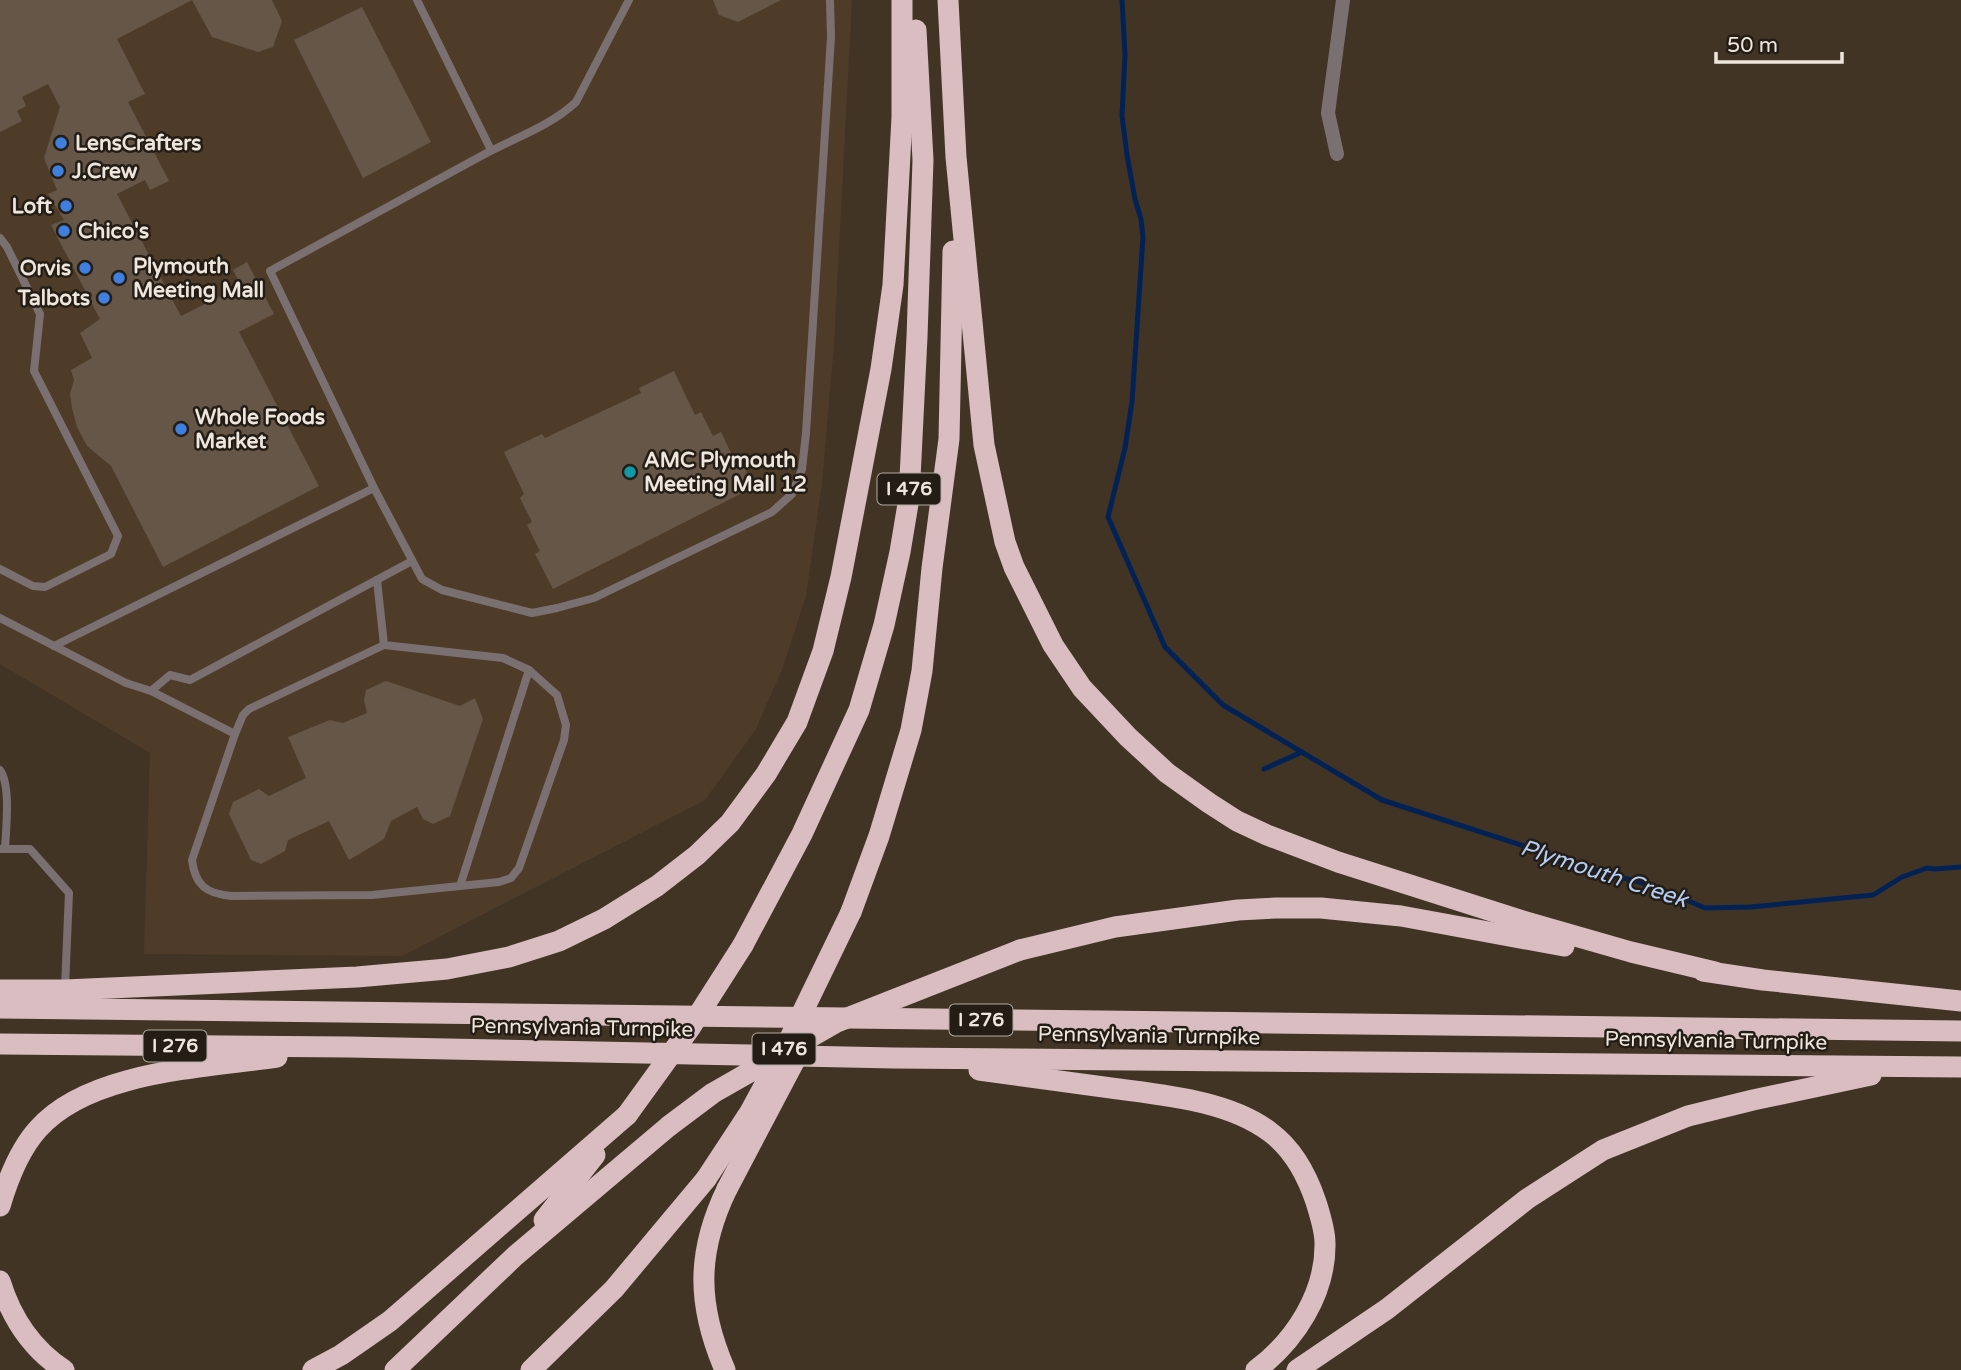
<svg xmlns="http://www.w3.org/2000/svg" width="1961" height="1370" font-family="'Varela Round',sans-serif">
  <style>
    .built { fill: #4e3c29 }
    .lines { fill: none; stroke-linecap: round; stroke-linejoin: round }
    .stream { stroke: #022256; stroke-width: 5 }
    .building { fill: #655647 }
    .lane { stroke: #7b7071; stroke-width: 8 }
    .street { stroke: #7b7071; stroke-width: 14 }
    .highway { stroke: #d9bdc0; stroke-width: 21 }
    .highway-bridge { stroke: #d9bdc0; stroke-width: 21 }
    .shop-dot { fill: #3f7fe0; stroke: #231d16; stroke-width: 2.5 }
    .culture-dot { fill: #0f9aa8; stroke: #231d16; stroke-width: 2.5 }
    .labels { text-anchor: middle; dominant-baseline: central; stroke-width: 5; stroke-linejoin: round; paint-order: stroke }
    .shield { fill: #231d16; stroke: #b1aaa1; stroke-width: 2 }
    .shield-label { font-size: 19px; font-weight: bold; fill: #eee6dc }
    .poi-label { font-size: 21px; font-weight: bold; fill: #eee6dc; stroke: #231d16; text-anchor: start }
    .street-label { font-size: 21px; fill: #eee6dc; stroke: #231d16 }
    .water-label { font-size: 23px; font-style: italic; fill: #b4cdf5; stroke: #231d16 }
  </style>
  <rect width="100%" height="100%" fill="#413425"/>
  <!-- built -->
  <path class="built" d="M0,0H852L834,344L822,483L806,596L783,667L756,729L705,800L402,956L144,954L150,753L0,664Z"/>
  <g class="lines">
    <!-- stream -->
    <g class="stream">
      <path d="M1122,0L1125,54L1122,116L1127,155L1135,199L1141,219L1143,237L1132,402L1125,448L1108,517L1165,647L1223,705L1382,800L1546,853L1560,861L1654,886L1705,908L1751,907L1873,895L1902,877L1927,868L1935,869L1961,867"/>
      <path d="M1264,769L1302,752"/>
    </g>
  </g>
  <!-- building -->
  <g class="building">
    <path d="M0,0H272L282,21L273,47L258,52L212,37L192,0L117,39L145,94L128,102L169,181L150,190L145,180L117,194L181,316L241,286L233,270L247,262L274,314L239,332L319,486L163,567L111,466L87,446L77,427L72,408L70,394L74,380L71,370L92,358L80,333L100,319L51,225L64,220L48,194L57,190L44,158L60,107L48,84L22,97L26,106L17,111L22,121L0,132Z"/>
    <path d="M713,0H781L738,22L719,15Z"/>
    <path d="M362,7L431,142L363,178L294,40Z"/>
    <path d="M674,371L695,415L701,412L713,436L721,432L733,457H739L754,487L553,589L535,554L540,551L527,525L532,522L520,498L524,494L504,452L542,434L545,438L641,393L639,388Z"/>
    <path d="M386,681L460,706L475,698L483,719L450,816L433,824L423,819L417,807L391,821L384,839L349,860L329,821L288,840L285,851L261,864L251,860L229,814L233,802L259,789L269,796L306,778L288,737L330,720L343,723L367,713L364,700L366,690Z"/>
  </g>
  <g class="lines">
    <!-- lane -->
    <g class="lane">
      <path d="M417,0L491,150"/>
      <path d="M0,238L7,247L40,314L34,371L118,536L111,554L45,587L33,586L0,569"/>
      <path d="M374,488L270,271C341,232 412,194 483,155C514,138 549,127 576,102L629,0"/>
      <path d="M0,618L126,683L151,691L170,675L190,680L412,561"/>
      <path d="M54,646L374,488L422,579L442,590L532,613L557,608L594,598L772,512L792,494L802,469L806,433L831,37L830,0"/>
      <path d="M151,691L235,734L192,860C195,885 206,894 232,896L372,895L499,882L511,878L519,868L564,740L566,725L557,695L529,670L503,658L384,645L377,580"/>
      <path d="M235,734L243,715L249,709L384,645"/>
      <path d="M0,770C11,785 6,829 5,849"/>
      <path d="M0,849H30L69,893L65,987"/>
      <path d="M460,886L529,670"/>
    </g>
    <!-- street -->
    <path class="street" d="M1337,154L1328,113L1343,0"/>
    <!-- highway -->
    <g class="highway">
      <path d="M948,0L956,157L984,445L1005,542L1014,567L1053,645L1082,688L1128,737L1167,773L1209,803L1237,821L1267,835L1338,862L1523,921L1631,952L1715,972"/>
      <path d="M851,912L879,836L911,730L922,671L932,568L949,439L953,251"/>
      <path d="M743,945L802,834L859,710L884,625L900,552L909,498L917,337L923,160L916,30"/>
      <path d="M1020,950L1115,927L1238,910L1276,908H1321L1401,916L1564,946"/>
      <path d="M1703,971L1763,980L1961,1001"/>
      <path d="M0,990H65L357,977L447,969L509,957L559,941L604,919L657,886L697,855L730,823L766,774L797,722L823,651L841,577L881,369L893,285L902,117V0"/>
      <path d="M0,1008L1961,1031"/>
      <path d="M0,1044L349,1047L894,1058L1961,1067"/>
      <path d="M979,1070C1023,1076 1067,1082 1111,1088C1161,1095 1228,1100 1270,1132C1293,1149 1307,1175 1316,1202C1320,1215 1325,1230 1325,1243C1326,1293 1295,1341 1256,1370"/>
      <path d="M0,1206C8,1179 19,1150 38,1129C89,1071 204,1068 277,1057"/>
      <path d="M544,1220L595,1155"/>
      <path d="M0,1281C11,1317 32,1349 64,1370"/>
      <path d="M313,1370L341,1355L390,1321L627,1115"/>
      <path d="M395,1370L515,1256L669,1126"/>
      <path d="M531,1370L614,1289L706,1179"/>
      <path d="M725,1370C697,1305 696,1253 727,1189"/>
      <path d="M1297,1370L1387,1309L1527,1199L1603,1150L1688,1116L1753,1100L1871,1075"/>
    </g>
    <!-- highway-bridge -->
    <g class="highway-bridge">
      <path d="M627,1115L690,1028L743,945"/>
      <path d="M669,1126L713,1093L837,1022L1020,950"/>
      <path d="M706,1179L750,1112L789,1040L851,912"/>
      <path d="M727,1189L806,1039"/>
    </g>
  </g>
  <!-- markers -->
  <g class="shop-dot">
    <circle cx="61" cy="143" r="7"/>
    <circle cx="58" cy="171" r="7"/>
    <circle cx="66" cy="206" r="7"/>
    <circle cx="64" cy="231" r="7"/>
    <circle cx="85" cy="268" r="7"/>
    <circle cx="119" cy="278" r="7"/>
    <circle cx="104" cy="298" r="7"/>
    <circle cx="181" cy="429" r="7"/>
  </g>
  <circle class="culture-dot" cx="630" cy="472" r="7"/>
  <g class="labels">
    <!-- shield labels -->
    <g class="shield">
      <rect x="877.5" y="473.5" width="63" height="31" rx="5"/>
      <rect x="949.5" y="1004.5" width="63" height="31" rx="5"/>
      <rect x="143.5" y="1030.5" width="63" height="31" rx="5"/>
      <rect x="752.5" y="1033.5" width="63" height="31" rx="5"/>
    </g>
    <g class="shield-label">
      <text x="909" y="489">I 476</text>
      <text x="981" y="1020">I 276</text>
      <text x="175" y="1046">I 276</text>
      <text x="784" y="1049">I 476</text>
    </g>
    <!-- poi labels -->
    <g class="poi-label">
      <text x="75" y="143">LensCrafters</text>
      <text x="72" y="171">J.Crew</text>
      <text x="52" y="206" text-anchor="end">Loft</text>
      <text x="78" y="231">Chico's</text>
      <text x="133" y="266">Plymouth<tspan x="133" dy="24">Meeting Mall</tspan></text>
      <text x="71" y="268" text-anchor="end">Orvis</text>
      <text x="90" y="298" text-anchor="end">Talbots</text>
      <text x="195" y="417">Whole Foods<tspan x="195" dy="24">Market</tspan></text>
      <text x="644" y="460">AMC Plymouth<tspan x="644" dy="24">Meeting Mall 12</tspan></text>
    </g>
    <!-- street labels -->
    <g class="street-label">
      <text transform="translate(582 1028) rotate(1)">Pennsylvania Turnpike</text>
      <text transform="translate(1149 1036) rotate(1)">Pennsylvania Turnpike</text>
      <text transform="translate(1716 1041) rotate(1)">Pennsylvania Turnpike</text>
    </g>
    <!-- water labels -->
    <g class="water-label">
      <text transform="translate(1604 874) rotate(18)">Plymouth Creek</text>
    </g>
  </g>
  <!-- scale -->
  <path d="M1716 52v10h126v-10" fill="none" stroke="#eee6dc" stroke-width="3.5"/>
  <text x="1727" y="52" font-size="21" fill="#eee6dc" stroke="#231d16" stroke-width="5" paint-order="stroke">50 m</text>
</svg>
